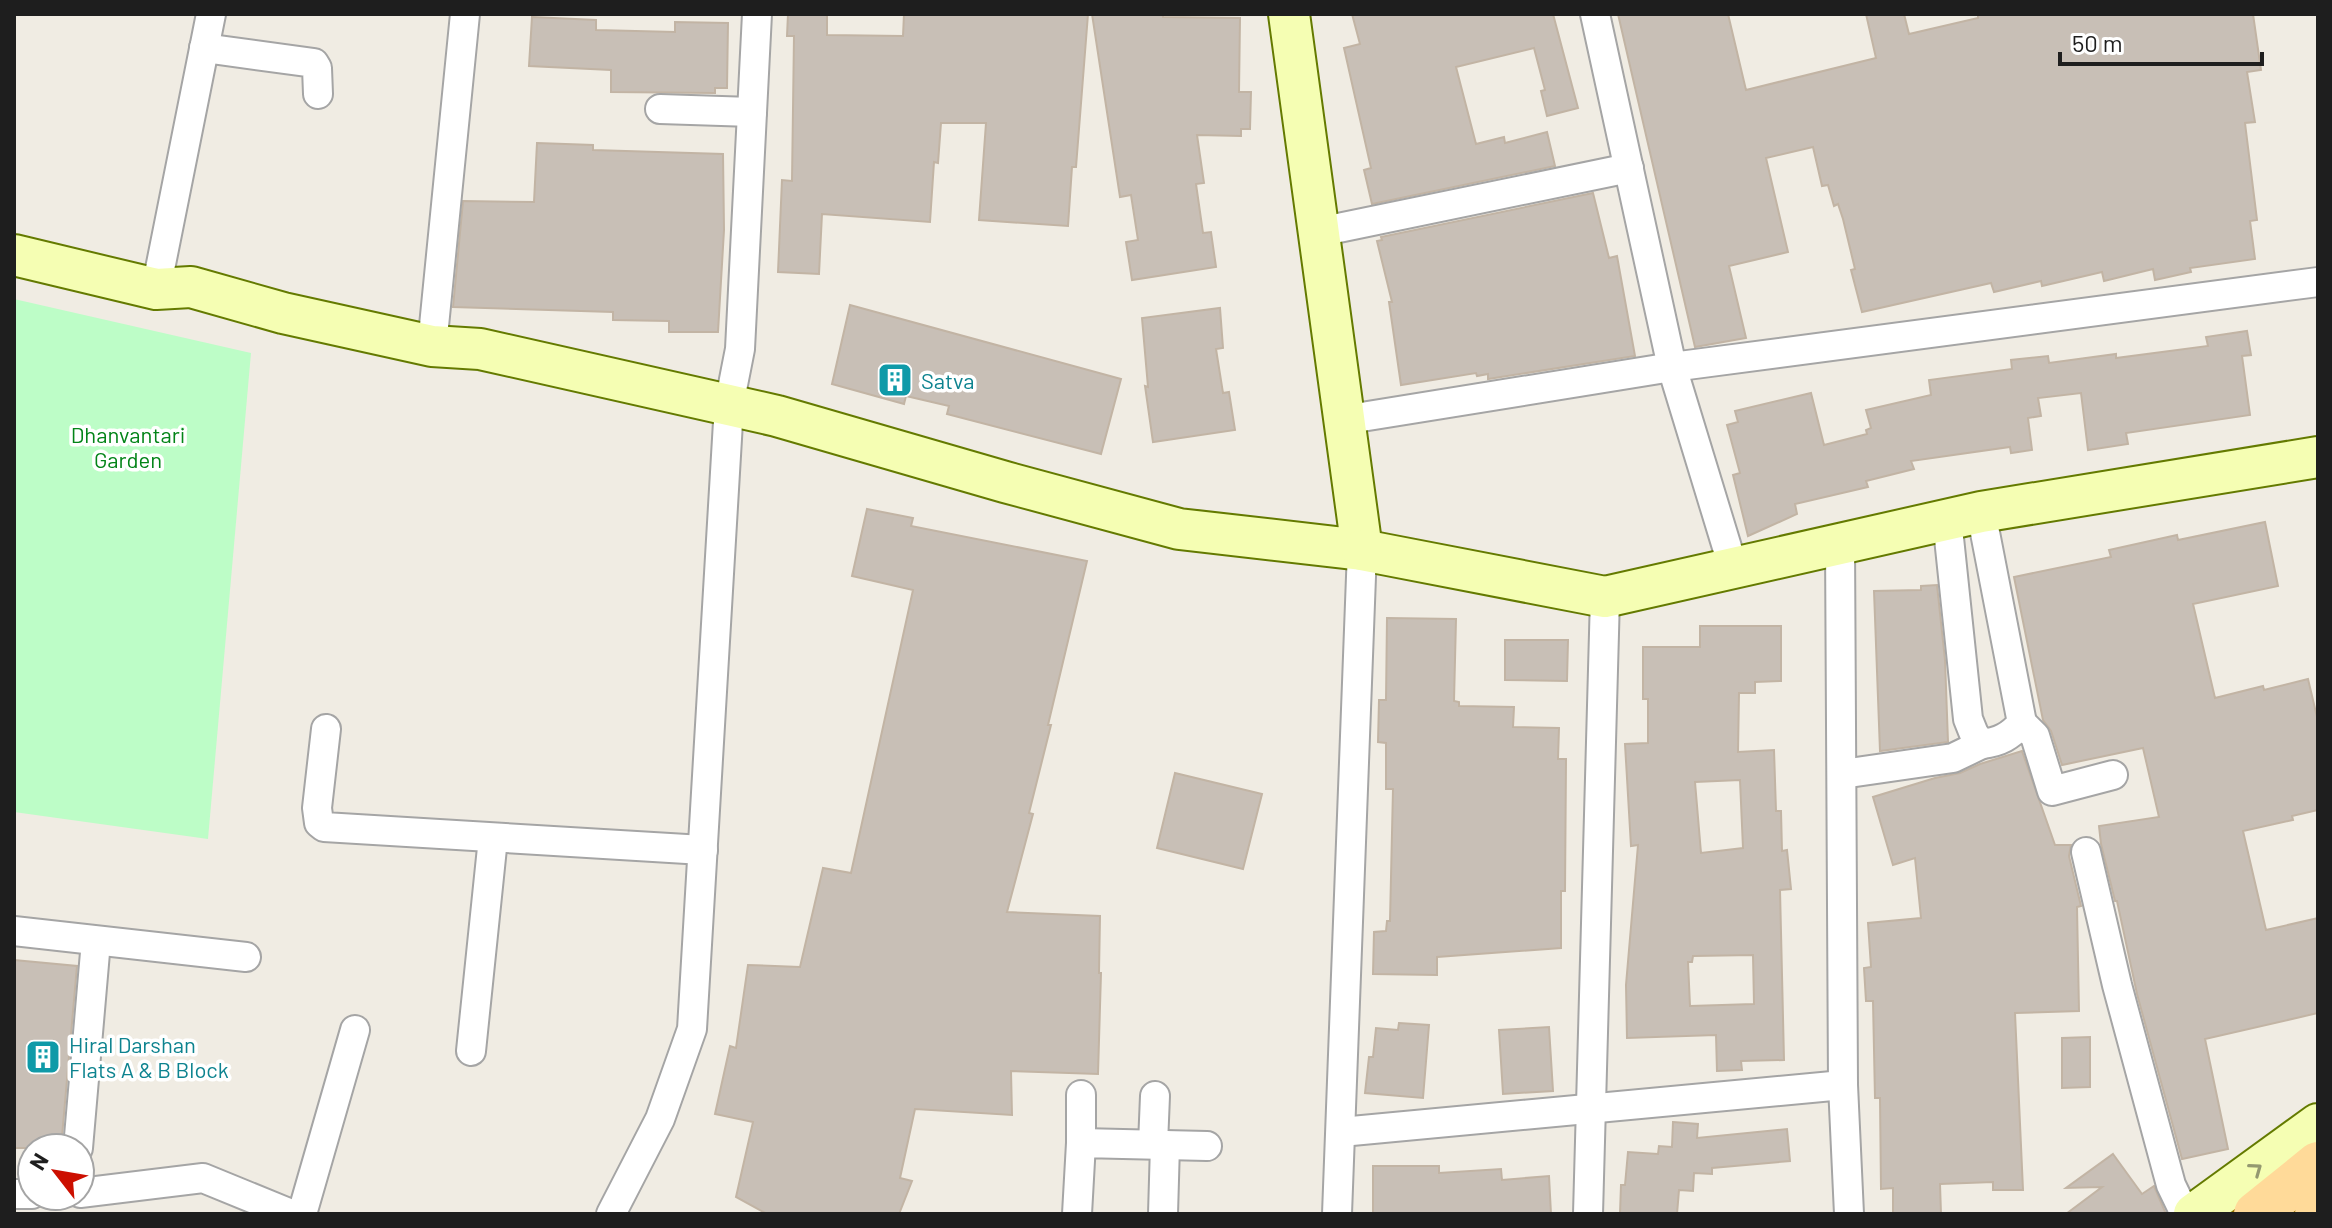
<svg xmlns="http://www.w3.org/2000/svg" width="2332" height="1228" font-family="Barlow,sans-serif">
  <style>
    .park { fill: #bdfdc7 }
    .building { fill: #c8bfb6; stroke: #c2b4a4; stroke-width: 2; fill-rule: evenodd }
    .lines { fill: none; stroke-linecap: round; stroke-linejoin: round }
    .street-casing { stroke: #a5a5a5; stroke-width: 32 }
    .secondary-casing { stroke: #647a00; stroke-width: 44 }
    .primary-casing { stroke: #987100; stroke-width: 48 }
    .street { stroke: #fff; stroke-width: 28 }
    .secondary { stroke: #f5feb3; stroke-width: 40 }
    .primary { stroke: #ffda99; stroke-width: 44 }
    .oneway { stroke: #949970 }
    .labels { text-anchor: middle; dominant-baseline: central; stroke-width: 7; stroke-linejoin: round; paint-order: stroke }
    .culture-label { font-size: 22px; fill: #0d838f; stroke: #fff; text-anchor: start }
    .park-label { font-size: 22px; fill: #038418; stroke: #fff }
  </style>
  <rect width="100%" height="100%" fill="#f0ece3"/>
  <!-- park -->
  <path class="park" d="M14,299L251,353L208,839L14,812Z"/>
  <!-- building -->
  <g class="building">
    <path d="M788,14H827V35L903,36L904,14H1088L1076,167H1072L1068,226L979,220L986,123H941L938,163L934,162L930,222L822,214L819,274L778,272L782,180L792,181L794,36H787Z"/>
    <path d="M1092,14H1163V17L1240,18L1239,92H1251L1250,129H1241V136L1197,135L1204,183L1196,184L1203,233L1211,232L1216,267L1132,280L1126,242L1138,240L1131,195L1120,197Z"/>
    <path d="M1352,14H1553L1578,108L1547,116L1541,91L1545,90L1534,48L1456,67L1476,144L1504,137L1505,143L1547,132L1555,166L1372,204L1364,170L1371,168L1344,48L1360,44Z"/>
    <path d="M1618,14H1728L1746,90L1876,58L1866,14H1904L1909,34L1978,18V14H2253L2261,70L2247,72L2255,122L2245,123L2257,220L2250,221L2255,259L2190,268L2191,272L2155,280L2153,269L2104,281L2102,272L2042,286L2041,281L1994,292L1991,283L1862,312L1851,270L1855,269L1843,219L1838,204L1834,206L1828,185L1822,186L1813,147L1766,158L1788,252L1729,266L1746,338L1695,347Z"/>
    <path d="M532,17L596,20V30L675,32V22L728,23L727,88H715V93L611,92V70L529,66Z"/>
    <path d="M537,143L593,145V150L723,154L724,230L718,332H669V321L613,320V312L453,307L463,201L534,202Z"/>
    <path d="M1593,193L1609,258L1617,256L1635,356L1488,379V374L1477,376L1476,373L1401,385L1389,302H1392L1377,241L1382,240L1381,237Z"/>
    <path d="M850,305L1121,379L1101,454L947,414L949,406L906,396L904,404L832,384Z"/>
    <path d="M1220,308L1223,348L1216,349L1223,393L1229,392L1235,430L1153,442L1145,386L1148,387L1142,318Z"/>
    <path d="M2247,331L2251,355L2242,356L2250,415L2126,433L2128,444L2088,450L2081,393L2038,398L2041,416L2028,418L2032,450L2011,453L2010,447L1911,461L1914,469L1866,481L1868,487L1795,504L1797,514L1748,536L1733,475L1740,473L1727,425L1738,422L1735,411L1811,393L1824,445L1867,434L1866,430L1871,428L1866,410L1931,395L1929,380L2012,369L2011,360L2048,356L2049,363L2116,354V358L2208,346L2206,337Z"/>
    <path d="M867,509L913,518L911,526L1087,561L1048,725H1051L1029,813L1033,814L1007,912L1100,916L1099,973H1101L1098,1074L1011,1071L1012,1115L915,1109L900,1178L912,1181L899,1214H767L736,1197L753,1122L715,1114L730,1046L736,1048L748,965L800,967L823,868L851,873L913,590L852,576Z"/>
    <path d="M2265,522L2278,586L2193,604L2215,698L2263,686L2264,690L2308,679L2318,721V810L2292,816L2293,820L2243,831L2266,930L2318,918V1013L2205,1039L2228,1149L2182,1159L2137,994L2117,901H2115L2101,844L2099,826L2159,817L2143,748L2062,765L2051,731L2043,720L2014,577L2111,557L2109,550L2177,535L2178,540Z"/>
    <path d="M1937,585L1945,660L1948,742L1880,751L1874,591L1921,590V586Z"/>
    <path d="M1387,618L1456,619L1454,701L1459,702V706L1514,707L1513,727L1559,728L1558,759H1566L1565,891H1561V948L1437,957V975L1373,974L1374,932L1386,931L1387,921H1390L1393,789H1386V743L1378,742L1379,700H1386Z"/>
    <path d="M1700,626H1781V681L1755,682V693H1739L1738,752L1774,750L1776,811H1781L1782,851L1787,850L1791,889L1780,890L1784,1060L1741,1061L1742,1070L1717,1071L1716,1035L1627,1038L1626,985L1638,845L1631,846L1625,744L1648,743V699H1643V647H1700ZM1740,780L1743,848L1701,853L1695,782ZM1753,955L1754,1004L1690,1006L1688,962H1692L1693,956Z"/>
    <path d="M1505,640H1568L1567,681L1505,680Z"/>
    <path d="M2022,751L2055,845H2071L2069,856L2081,906L2077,907L2079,1011L2015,1013L2023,1190H1993V1182L1940,1184L1941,1214H1893V1188L1881,1189L1880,1098H1875L1873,1001H1866L1864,968L1871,967L1868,923L1921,918L1915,858L1893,865L1873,797L1935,778L1960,773L1980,764Z"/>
    <path d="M1175,773L1262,794L1243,869L1157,848Z"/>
    <path d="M14,960L77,966L61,1148H14Z"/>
    <path d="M1399,1023L1429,1025L1423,1098L1365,1093L1369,1057H1373L1376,1028L1398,1030Z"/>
    <path d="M1549,1027L1553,1091L1503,1094L1499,1030Z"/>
    <path d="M2090,1037V1087L2062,1088V1038Z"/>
    <path d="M1673,1122L1698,1124L1697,1138L1787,1129L1790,1161L1712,1168V1174L1694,1173L1693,1191L1679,1190L1677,1214H1620L1621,1185H1625L1628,1152L1658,1154L1659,1146L1672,1147Z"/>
    <path d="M2113,1154L2142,1194L2154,1186L2166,1214H2066L2102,1187L2066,1188Z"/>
    <path d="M1373,1166H1439V1173L1501,1169L1502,1180L1549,1176L1551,1214H1373Z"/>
  </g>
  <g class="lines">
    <defs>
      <g id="street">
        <path d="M1595,14L1672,367L1733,567"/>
        <path d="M204,48L314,63L317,68L318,94"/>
        <path d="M660,109L752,112"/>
        <path d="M1319,232L1629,168"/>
        <path d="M156,289L211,14"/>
        <path d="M432,346L465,14"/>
        <path d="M1343,420L1672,367L2318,282"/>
        <path d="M1947,519L1968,719L1974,734L1982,744C2000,742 2010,736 2022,723L1981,512"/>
        <path d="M1840,542L1843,1085L1849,1214"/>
        <path d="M2022,723L2035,736L2052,791L2113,775"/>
        <path d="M326,729L317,808L319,823L324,827L703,850"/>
        <path d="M1842,774L1953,758L1982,744"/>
        <path d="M2086,852L2117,985L2171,1185L2185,1214"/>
        <path d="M14,931L246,957"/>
        <path d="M471,1051L493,838"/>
        <path d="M1341,1132L1843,1085"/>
        <path d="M1081,1143V1095"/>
        <path d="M1153,1144L1155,1096"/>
        <path d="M78,1148L96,941"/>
        <path d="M80,1193L203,1178L291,1214"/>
        <path d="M14,1194H32"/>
        <path d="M302,1214L355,1030"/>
        <path d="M611,1214L660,1119L692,1029L729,405L740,349L757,14"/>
        <path d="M1077,1214L1081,1143L1207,1146"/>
        <path d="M1163,1214L1165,1145"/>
        <path d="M1337,1214L1362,550"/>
        <path d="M1588,1214L1605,597"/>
      </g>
      <g id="secondary">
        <path d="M14,255L156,289L191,287L283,313L432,346L480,349L777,416L1005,482L1179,529L1362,550L1289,14"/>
        <path d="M1362,550L1605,597L1981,512L2318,457"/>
        <path d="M2194,1214L2318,1124"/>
      </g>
      <g id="primary">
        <path d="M2256,1214L2318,1164"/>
        <path d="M2317,1214L2318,1213"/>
      </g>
    </defs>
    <!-- street casing -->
    <use href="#street" class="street-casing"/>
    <!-- secondary casing -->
    <use href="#secondary" class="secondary-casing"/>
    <!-- primary casing -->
    <use href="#primary" class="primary-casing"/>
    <!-- street -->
    <use href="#street" class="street"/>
    <!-- secondary -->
    <use href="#secondary" class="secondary"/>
    <!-- primary -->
    <use href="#primary" class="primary"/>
  </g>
  <!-- one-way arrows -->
  <defs><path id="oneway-chevron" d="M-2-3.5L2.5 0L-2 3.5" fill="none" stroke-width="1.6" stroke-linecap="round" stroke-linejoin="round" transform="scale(2)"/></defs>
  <use class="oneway" href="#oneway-chevron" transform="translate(2256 1169) rotate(-36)"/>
  <!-- icons -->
  <defs>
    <symbol id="building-square" viewBox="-11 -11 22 22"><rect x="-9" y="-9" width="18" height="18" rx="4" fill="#0f9aa8" stroke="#fff"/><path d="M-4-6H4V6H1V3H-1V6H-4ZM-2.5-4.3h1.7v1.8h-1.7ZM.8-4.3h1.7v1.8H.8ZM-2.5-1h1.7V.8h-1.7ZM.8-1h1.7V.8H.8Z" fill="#fff"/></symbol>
  </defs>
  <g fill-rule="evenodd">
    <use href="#building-square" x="875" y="360" width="40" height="40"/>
    <use href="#building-square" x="23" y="1037" width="40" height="40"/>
  </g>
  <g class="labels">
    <!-- culture labels -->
    <g class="culture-label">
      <text x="921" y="380">Satva</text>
      <text x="69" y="1044">Hiral Darshan<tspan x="69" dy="25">Flats A &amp; B Block</tspan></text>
    </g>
    <!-- park labels -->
    <g class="park-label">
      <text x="128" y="434">Dhanvantari<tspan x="128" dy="25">Garden</tspan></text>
    </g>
  </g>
  <!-- border -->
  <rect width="2332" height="1228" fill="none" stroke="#1e1e1e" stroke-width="32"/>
  <!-- north arrow -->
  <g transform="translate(56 1172) rotate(301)"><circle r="38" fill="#ffffff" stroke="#a5a5a5" stroke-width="2"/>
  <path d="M0-6L14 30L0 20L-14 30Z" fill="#cc0f00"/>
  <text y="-12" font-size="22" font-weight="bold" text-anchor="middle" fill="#1e1e1e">N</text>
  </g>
  <!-- scale -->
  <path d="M2060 52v12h202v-12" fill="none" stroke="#1e1e1e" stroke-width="4"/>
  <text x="2072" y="52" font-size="24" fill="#1e1e1e" stroke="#ffffff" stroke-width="6" paint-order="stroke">50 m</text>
</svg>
